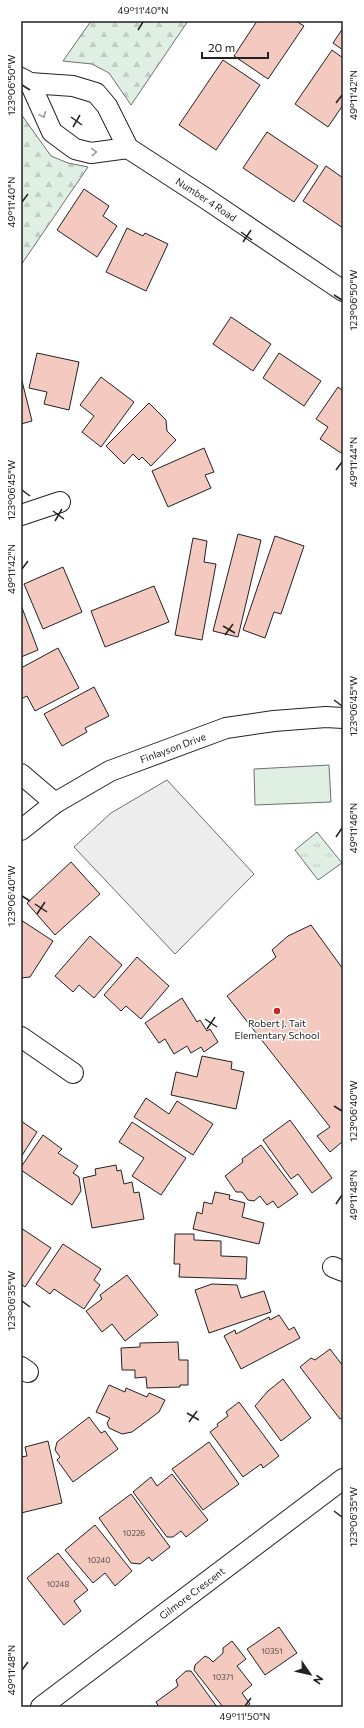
<svg xmlns="http://www.w3.org/2000/svg" width="364" height="1728" font-family="Commissioner,sans-serif">
  <style>
    .grass { fill: url(#grass-tufts); stroke: #6f6f6f }
    .forest { fill: url(#forest-firs); stroke: #6f6f6f }
    .pitch { fill: #e0efe3; stroke: #6f6f6f }
    .parking { fill: #ededed; stroke: #6f6f6f }
    .building { fill: #f3c9c0; stroke: #222 }
    .lines { fill: none; stroke-linecap: round; stroke-linejoin: round }
    .street-casing { stroke: #222; stroke-width: 22 }
    .street { stroke: #fff; stroke-width: 20 }
    .oneway { stroke: #9c9c9c }
    .ticks { fill: none; stroke: #222; stroke-width: 1.5 }
    .poi-dot { fill: #c62828; stroke: #fff; stroke-width: 1.5 }
    .labels { text-anchor: middle; dominant-baseline: central; stroke-width: 3; stroke-linejoin: round; paint-order: stroke }
    .number-label { font-size: 8px; fill: #564c4a }
    .street-label { font-size: 10px; fill: #222; stroke: #fff }
    .poi-label { font-size: 10px; fill: #222; stroke: #fff }
    .neatline { fill: none; stroke: #222; stroke-width: 1.5 }
    .ticks-label { font-size: 10px; text-anchor: middle; fill: #222 }
  </style>
  <defs>
    <pattern id="grass-tufts" width="24" height="20" patternUnits="userSpaceOnUse"><rect width="24" height="20" fill="#e0efe3"/><path d="M3 7l-1-3M5 7V3M7 7l1-3M15 17l-1-3M17 17v-4M19 17l1-3" fill="none" stroke="#c0cdc2"/></pattern>
    <pattern id="forest-firs" width="22" height="20" patternUnits="userSpaceOnUse"><rect width="22" height="20" fill="#e0efe3"/><path d="M5 1l3.5 6h-7zM16 11l3.5 6h-7z" fill="#c0cdc2"/></pattern>
  </defs>
  <rect width="100%" height="100%" fill="#fff"/>
  <!-- grass -->
  <path class="grass" d="M317,832L342,863L318,880L295,850Z"/>
  <!-- forest -->
  <g class="forest">
    <path d="M91,21H188L131,105L109,73L92,64L63,61Z"/>
    <path d="M21,114L51,156L68,163L88,167L21,265Z"/>
  </g>
  <!-- pitch -->
  <path class="pitch" d="M329,765L331,802L255,805L254,769Z"/>
  <!-- parking -->
  <path class="parking" d="M167,780L254,874L175,954L74,847L111,813Z"/>
  <!-- building -->
  <g class="building">
    <path d="M257,21H296L304,26L268,79L234,56Z"/>
    <path d="M343,28V50L333,43Z"/>
    <path d="M332,50L343,58V105L328,127L295,104Z"/>
    <path d="M223,60L260,85L216,150L179,125Z"/>
    <path d="M267,132L318,166L294,202L243,168Z"/>
    <path d="M326,166L343,178V228L303,201Z"/>
    <path d="M84,189L109,206L103,216L117,226L97,257L57,230Z"/>
    <path d="M127,228L143,236L145,233L168,244L146,291L106,272Z"/>
    <path d="M231,317L271,344L253,371L213,344Z"/>
    <path d="M37,353L79,362L69,410L44,404L47,392L29,388Z"/>
    <path d="M279,353L321,381L304,406L263,378Z"/>
    <path d="M21,377L32,421L21,424Z"/>
    <path d="M101,377L134,402L101,447L82,432L94,416L80,405Z"/>
    <path d="M338,387L343,391V450L341,453L320,439L328,427L316,419Z"/>
    <path d="M149,403L166,420L167,431L176,440L151,466L142,457L139,460L133,454L124,464L106,446Z"/>
    <path d="M204,448L214,472L205,475L211,488L168,507L152,471Z"/>
    <path d="M238,534L261,540L238,637L213,631Z"/>
    <path d="M275,536L304,546L281,614L274,612L265,638L243,630Z"/>
    <path d="M193,538L207,541L204,562L216,564L202,640L175,635Z"/>
    <path d="M63,567L82,612L43,629L24,584Z"/>
    <path d="M154,586L169,622L105,647L91,611Z"/>
    <path d="M21,605L38,650L21,657Z"/>
    <path d="M58,648L79,688L35,711L27,696L21,699V668Z"/>
    <path d="M94,687L109,716L85,728L87,732L62,746L44,714Z"/>
    <path d="M71,862L100,894L55,935L27,903Z"/>
    <path d="M21,920L53,941L30,977L21,978Z"/>
    <path d="M311,925L343,969V1143L342,1142L330,1152L317,1136L330,1127L227,996L276,957L272,950L288,936Z"/>
    <path d="M90,936L122,965L94,998L79,985L73,992L55,976Z"/>
    <path d="M137,957L169,986L141,1019L126,1006L121,1011L104,995Z"/>
    <path d="M182,998L197,1022L200,1020L207,1031L210,1029L218,1042L204,1052L201,1047L191,1053L187,1046L174,1054L165,1039L159,1043L145,1023Z"/>
    <path d="M202,1056L232,1062L231,1069L244,1072L236,1109L171,1095L176,1072L197,1077Z"/>
    <path d="M146,1098L169,1114L177,1101L213,1124L193,1155L134,1117Z"/>
    <path d="M290,1120L332,1178L312,1193L298,1174L291,1179L263,1140Z"/>
    <path d="M21,1121L37,1132L21,1157Z"/>
    <path d="M132,1122L186,1158L161,1195L132,1176L144,1158L119,1142Z"/>
    <path d="M43,1135L62,1149L58,1153L78,1166L73,1173L79,1177L81,1191L72,1205L21,1170V1167Z"/>
    <path d="M261,1145L298,1194L278,1208L273,1201L267,1205L260,1196L254,1201L248,1200L242,1192H236L225,1176L243,1162L242,1159Z"/>
    <path d="M116,1165L117,1171L121,1170L124,1184L132,1182L134,1193L139,1192L144,1219L92,1228L83,1178L96,1175L95,1169Z"/>
    <path d="M215,1192L230,1195L229,1199L245,1203L242,1217L264,1223L259,1244L193,1229L197,1212L202,1214L204,1202L212,1204Z"/>
    <path d="M21,1228L51,1248L25,1287L21,1284Z"/>
    <path d="M175,1234H194V1240L221,1241V1256L247,1257L246,1279L179,1277L180,1264H174Z"/>
    <path d="M63,1244L101,1269L94,1280L100,1285L84,1309L54,1289L50,1294L36,1284Z"/>
    <path d="M127,1275L158,1315L125,1341L112,1324L102,1332L86,1311L102,1299L100,1295Z"/>
    <path d="M212,1284L237,1285L241,1298L264,1291L271,1312L209,1333L195,1290Z"/>
    <path d="M279,1315L289,1330L294,1327L300,1338L241,1369L224,1336L235,1330L236,1334L269,1317L270,1320Z"/>
    <path d="M178,1342L179,1360H188V1385H180V1387L147,1388L146,1377L135,1378V1370H122L121,1348L140,1347V1343Z"/>
    <path d="M330,1349L343,1366V1417L340,1419L300,1367L311,1358L315,1360Z"/>
    <path d="M283,1379L311,1418L281,1441L255,1406L268,1391Z"/>
    <path d="M109,1385L125,1392L126,1388L147,1397L149,1393L165,1400L159,1412L132,1432L122,1434L109,1428L107,1423L110,1418L96,1412Z"/>
    <path d="M239,1402L279,1456L263,1468L261,1464L243,1477L210,1432L218,1426L217,1424L228,1416L226,1412Z"/>
    <path d="M89,1417L101,1433L105,1431L118,1449L73,1482L57,1460L60,1457L55,1450L57,1442Z"/>
    <path d="M48,1441L62,1503L21,1513V1457L27,1456L25,1447Z"/>
    <path d="M209,1442L239,1484L203,1510L172,1469Z"/>
    <path d="M172,1474L208,1520L186,1537L181,1531L173,1537H167L133,1492L151,1477L157,1486Z"/>
    <path d="M131,1494L170,1547L152,1561L149,1557L140,1564L131,1563L99,1518Z"/>
    <path d="M95,1525L132,1571L115,1586L105,1573L93,1583L65,1550Z"/>
    <path d="M58,1553L88,1590L74,1601L81,1611L64,1625L27,1578Z"/>
    <path d="M279,1627L297,1653L265,1675L247,1649Z"/>
    <path d="M232,1641L246,1659L237,1666L252,1685L242,1693L250,1704L246,1707H223L194,1670L195,1665L205,1656L209,1658L213,1662L223,1653V1648Z"/>
    <path d="M186,1671H191L217,1707H159L156,1702L178,1686L176,1680Z"/>
  </g>
  <g class="lines">
    <defs>
      <g id="street">
        <path id="s1" d="M21,78L30,83L73,86L96,93L107,106L128,148L205,198L343,291"/>
        <path d="M30,83L52,132L75,149L91,153L128,148"/>
        <path d="M21,515L60,502"/>
        <path d="M21,774L55,803"/>
        <path id="s2" d="M21,830L55,803L110,771L226,728L274,721L326,717L343,718"/>
        <path d="M21,1037L73,1073"/>
        <path d="M333,1267L343,1271"/>
        <path d="M21,1367L28,1372"/>
        <path id="s3" d="M41,1707L343,1479"/>
      </g>
    </defs>
    <!-- street casing -->
    <use href="#street" class="street-casing"/>
    <!-- street -->
    <use href="#street" class="street"/>
  </g>
  <!-- one-way arrows -->
  <defs><path id="oneway-chevron" d="M-2-3.5L2.5 0L-2 3.5" fill="none" stroke-width="1.6" stroke-linecap="round" stroke-linejoin="round"/></defs>
  <g class="oneway">
    <use href="#oneway-chevron" transform="translate(43 115) rotate(66)"/>
    <use href="#oneway-chevron" transform="translate(94 152) rotate(-3)"/>
  </g>
  <!-- ticks -->
  <path class="ticks" d="M138,30L143,22M22,85L30,90M336,103L342,95M71,117L82,125M73,127L80,115M22,202L28,194M241,232L252,240M243,242L251,230M334,295L342,300M336,470L342,462M22,490L30,496M53,511L64,519M55,521L62,509M22,569L28,561M223,626L235,633M225,635L233,624M334,700L342,706M336,837L342,828M22,896L30,901M35,904L47,912M37,914L45,902M205,1019L217,1027M207,1029L215,1017M334,1106L342,1111M336,1204L342,1195M22,1301L30,1307M187,1413L199,1420M189,1422L197,1411M334,1511L342,1517M22,1670L28,1662M245,1706L251,1698"/>
  <!-- markers -->
  <circle class="poi-dot" cx="277" cy="1011" r="4"/>
  <g class="labels">
    <!-- number labels -->
    <g class="number-label">
      <text x="134" y="1533">10226</text>
      <text x="99" y="1560">10240</text>
      <text x="58" y="1584">10248</text>
      <text x="272" y="1651">10351</text>
      <text x="223" y="1677">10371</text>
    </g>
    <!-- street labels -->
    <g class="street-label">
      <text stroke="none"><textPath href="#s1" startOffset="235">Number 4 Road</textPath></text>
      <text stroke="none"><textPath href="#s2" startOffset="174">Finlayson Drive</textPath></text>
      <text stroke="none"><textPath href="#s3" startOffset="189">Gilmore Crescent</textPath></text>
    </g>
    <!-- poi labels -->
    <g class="poi-label">
      <text x="277" y="1023">Robert J. Tait<tspan x="277" dy="12">Elementary School</tspan></text>
    </g>
  </g>
  <!-- border -->
  <rect width="364" height="1728" fill="none" stroke="#ffffff" stroke-width="44"/>
  <!-- north arrow -->
  <g transform="translate(310 1674) rotate(124)" stroke="#ffffff" stroke-width="3" paint-order="stroke">
  <path d="M0-3L7 15L0 10L-7 15Z" fill="#222222"/>
  <text y="-6" font-size="11" font-weight="bold" text-anchor="middle" fill="#222222">N</text>
  </g>
  <!-- scale -->
  <path d="M202 52v6h66v-6" fill="none" stroke="#222222" stroke-width="2"/>
  <text x="208" y="52" font-size="12" fill="#222222" stroke="#ffffff" stroke-width="3" paint-order="stroke">20 m</text>
  <rect x="22" y="22" width="320" height="1684" class="neatline"/>
  <g class="ticks-label">
    <text x="143" y="14">49°11'40"N</text>
    <text transform="translate(11 85) rotate(-90)" y="4">123°06'50"W</text>
    <text transform="translate(353 95) rotate(-90)" y="4">49°11'42"N</text>
    <text transform="translate(11 202) rotate(-90)" y="4">49°11'40"N</text>
    <text transform="translate(353 300) rotate(-90)" y="4">123°06'50"W</text>
    <text transform="translate(353 462) rotate(-90)" y="4">49°11'44"N</text>
    <text transform="translate(11 490) rotate(-90)" y="4">123°06'45"W</text>
    <text transform="translate(11 569) rotate(-90)" y="4">49°11'42"N</text>
    <text transform="translate(353 706) rotate(-90)" y="4">123°06'45"W</text>
    <text transform="translate(353 828) rotate(-90)" y="4">49°11'46"N</text>
    <text transform="translate(11 896) rotate(-90)" y="4">123°06'40"W</text>
    <text transform="translate(353 1111) rotate(-90)" y="4">123°06'40"W</text>
    <text transform="translate(353 1195) rotate(-90)" y="4">49°11'48"N</text>
    <text transform="translate(11 1301) rotate(-90)" y="4">123°06'35"W</text>
    <text transform="translate(353 1517) rotate(-90)" y="4">123°06'35"W</text>
    <text transform="translate(11 1670) rotate(-90)" y="4">49°11'48"N</text>
    <text x="245" y="1720">49°11'50"N</text>
  </g>
</svg>
